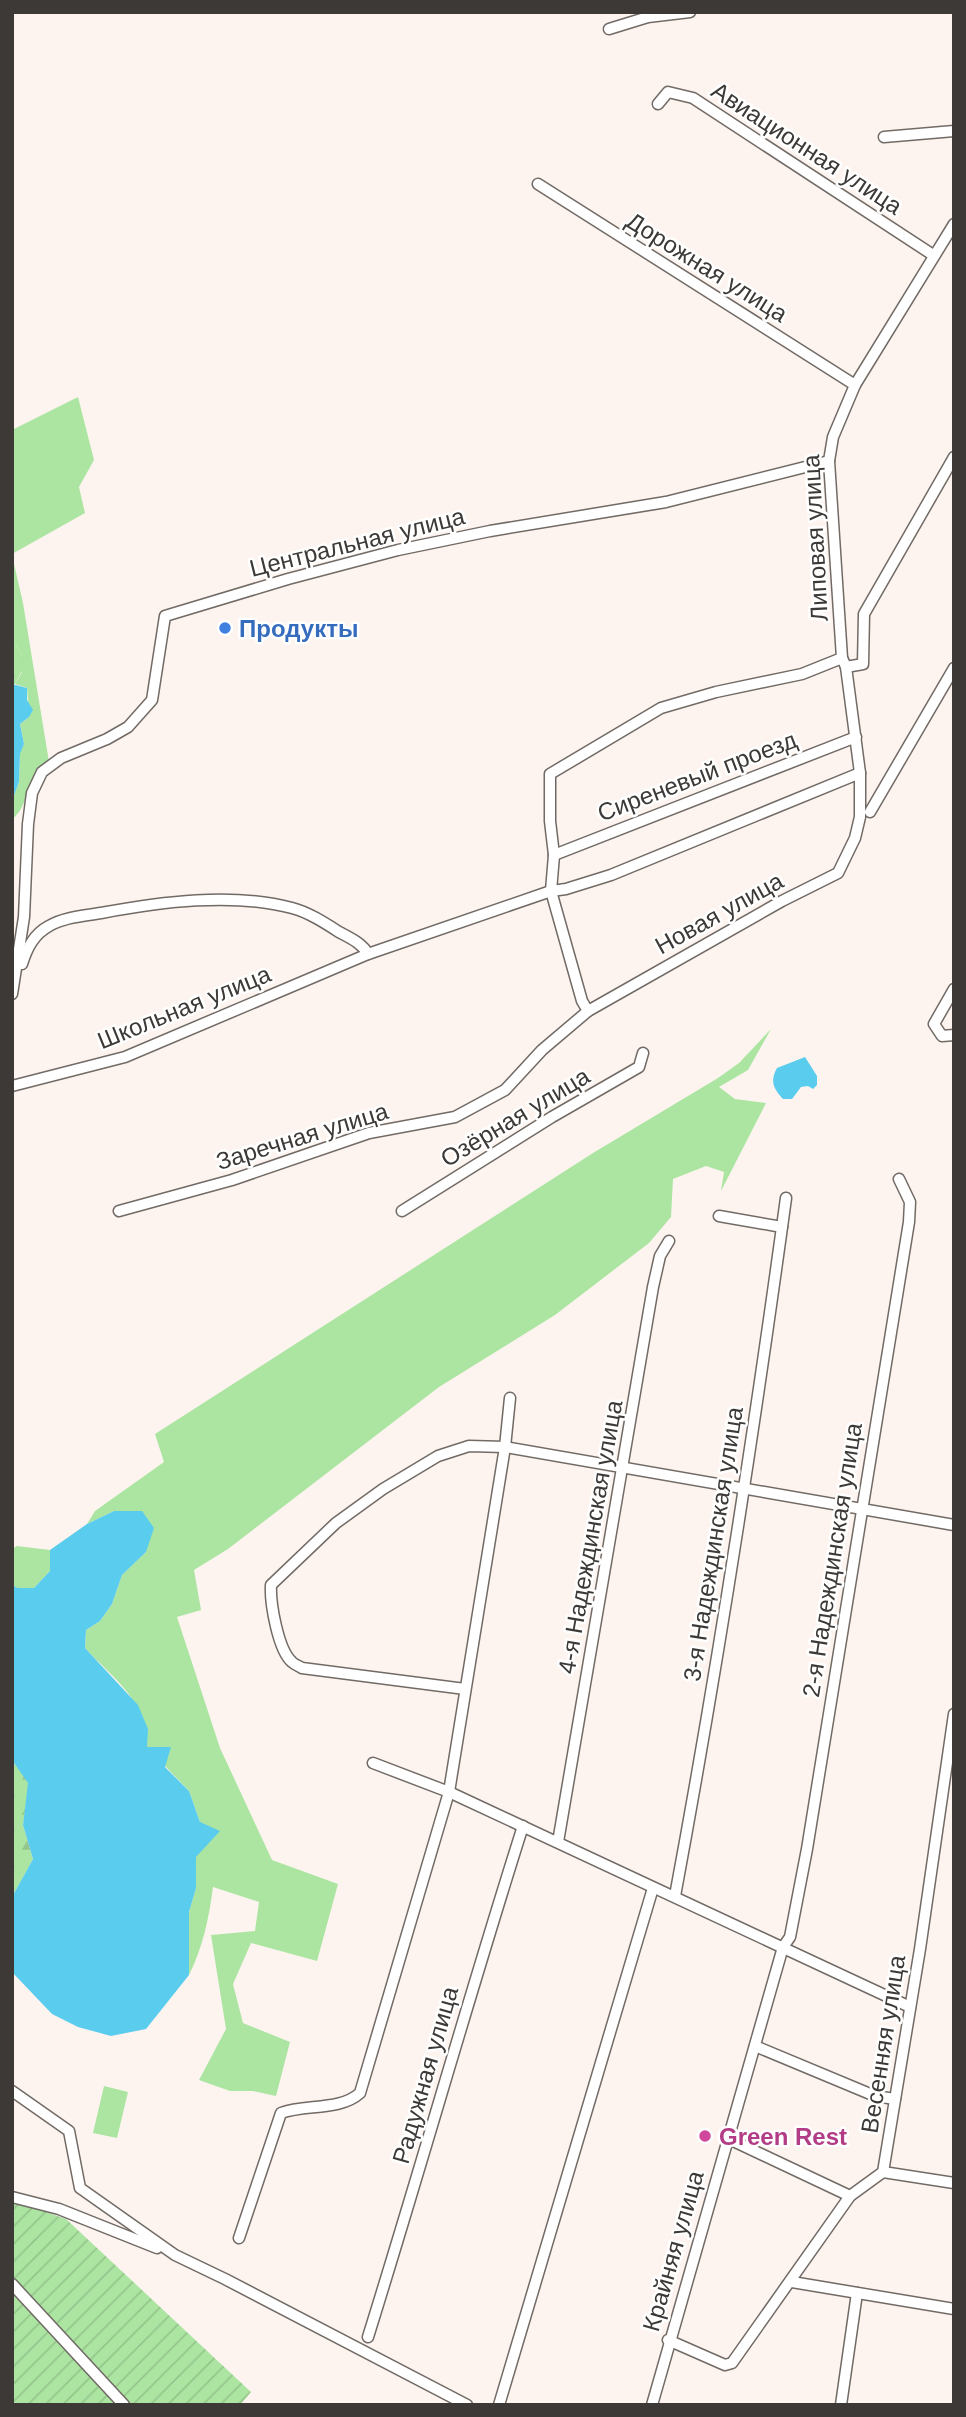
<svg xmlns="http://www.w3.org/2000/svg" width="966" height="2417" font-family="Helvetica,sans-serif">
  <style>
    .grass { fill: #ace5a2 }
    .forest { fill: url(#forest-firs) }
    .garden { fill: url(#garden-furrows) }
    .water { fill: #5accee }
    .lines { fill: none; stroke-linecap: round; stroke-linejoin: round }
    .minor-casing { stroke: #716a65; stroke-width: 13 }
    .minor { stroke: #fff; stroke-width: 10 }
    .shop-dot { fill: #3f7fe0; stroke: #fff; stroke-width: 2.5 }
    .hotel-dot { fill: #d1479c; stroke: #fff; stroke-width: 2.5 }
    .labels { text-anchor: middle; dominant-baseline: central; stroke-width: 5; stroke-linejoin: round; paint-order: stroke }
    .street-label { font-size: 24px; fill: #3c3937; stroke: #fff }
    .shop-label { font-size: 24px; font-weight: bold; fill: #366cbe; stroke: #fff; text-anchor: start }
    .hotel-label { font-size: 24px; font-weight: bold; fill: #b23c85; stroke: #fff; text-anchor: start }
  </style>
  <defs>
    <pattern id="forest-firs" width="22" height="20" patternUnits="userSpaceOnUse" patternTransform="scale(1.75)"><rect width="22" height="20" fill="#ace5a2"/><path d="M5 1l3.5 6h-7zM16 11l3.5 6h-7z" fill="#95c58c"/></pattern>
    <pattern id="garden-furrows" width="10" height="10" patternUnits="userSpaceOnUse" patternTransform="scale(1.75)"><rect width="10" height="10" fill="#ace5a2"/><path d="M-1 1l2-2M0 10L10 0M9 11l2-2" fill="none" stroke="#95c58c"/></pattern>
  </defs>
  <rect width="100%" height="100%" fill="#fdf4ef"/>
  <!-- grass -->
  <g class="grass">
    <path d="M78,397L94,460L79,487L85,513L12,554V430Z"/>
    <path d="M12,555L23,603L49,762C26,768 31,807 12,819V801L19,782L20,753L24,744L20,724L29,717L27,688L15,684L22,672V656L12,637Z"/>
    <path d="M771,1029L748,1070L719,1087L735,1099L766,1103L721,1191L724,1172L706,1166L673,1179L671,1217L649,1243L555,1315L439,1387L228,1549L194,1570L201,1610L177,1617L220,1748L272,1860L338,1884L317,1961L251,1943L233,1984L243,2023L290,2042L276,2096L253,2091H230L199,2080L226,2029L211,1935L255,1931L259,1902L213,1887C209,1918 203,1947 189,1975V1912L196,1887V1857L200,1822L189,1791L147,1747C148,1702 114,1679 85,1648L86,1630L100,1621L112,1604L122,1575L146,1552L114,1511L87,1524L95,1511L164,1462L155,1434L593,1153L718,1078L739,1063Z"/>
    <path d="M17,1546L50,1550V1571L34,1588H18L12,1585V1549Z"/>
    <path d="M104,2086L128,2092L117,2138L93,2133Z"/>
  </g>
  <!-- forest -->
  <g class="forest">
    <path d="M12,637L22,656L24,667L15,684H12Z"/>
    <path d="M12,1760L29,1783L23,1825L33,1859L12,1897Z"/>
  </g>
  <!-- garden -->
  <path class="garden" d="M12,2203L23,2204L66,2219L251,2392L240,2405H12Z"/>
  <!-- water -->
  <g class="water">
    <path d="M12,684L27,688V700L33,710L29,717L20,724L24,744L20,754L19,782L12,801Z"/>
    <path d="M805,1057L817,1076V1085L813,1089L808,1086L801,1087L792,1099H783C773,1088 770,1081 777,1068Z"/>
    <path d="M114,1511H142L154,1528L146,1552L122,1575L112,1604L100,1621L86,1630L85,1648L138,1705L148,1729L147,1747H171L165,1767L189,1791L200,1822L220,1831L196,1857V1888L189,1912V1975L146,2029L111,2036L78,2027L52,2014L12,1972V1897L33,1859L23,1825L28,1783L12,1760V1585L18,1588H34L50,1571V1550L87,1524Z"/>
  </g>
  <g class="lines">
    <defs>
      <g id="minor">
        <path d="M609,29L648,17L690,12"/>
        <path d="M658,104L668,92L693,98L933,255"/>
        <path d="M884,137L954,131"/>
        <path d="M538,184L855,385"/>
        <path d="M846,667L863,664L864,614L954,457"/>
        <path d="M870,812L954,668"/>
        <path d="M554,855L856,737"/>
        <path d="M22,964C27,948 34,934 49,926C64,917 84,916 101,913C160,902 232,892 292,908C308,912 325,923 339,932C350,938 362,943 368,954"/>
        <path d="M954,989L934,1024L942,1036L954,1035"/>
        <path d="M12,994L24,917L28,824L32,793L42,772L61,758L107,739L128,727L152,700L165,616L288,579L398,550L490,531L666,502L829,461"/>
        <path d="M588,1011L582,1001L551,891L554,855L550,821V774L661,708L716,692L802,674L842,658"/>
        <path d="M12,1086L125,1057L368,954L551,891L566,889L611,875L860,773"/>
        <path d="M119,1211L232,1180L369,1133L455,1117L505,1090L542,1050L588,1011L782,901L838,873L855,838L860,817V773L846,667L842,658L829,461L833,437L855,385L954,224"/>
        <path d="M402,1211L552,1117L639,1067L643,1053"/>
        <path d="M719,1216L782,1227"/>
        <path d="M465,1689L302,1668C299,1666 295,1665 292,1662C278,1650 270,1603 271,1585L336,1523L383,1489L438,1456L469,1446L505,1447L954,1525"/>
        <path d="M373,1763L449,1792L910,2007"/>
        <path d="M558,1842L653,1287L660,1256L669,1241"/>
        <path d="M675,1896C718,1665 754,1432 786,1198"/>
        <path d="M755,2046L875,2096L895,2099"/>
        <path d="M12,2091L69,2131L80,2188L175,2255L225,2279L467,2405"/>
        <path d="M727,2138L850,2196"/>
        <path d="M883,2172L954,2183"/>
        <path d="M12,2197L59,2209L157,2248"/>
        <path d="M239,2238L281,2113C306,2104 340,2111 360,2093L449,1792L505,1447L510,1398"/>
        <path d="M792,2282L954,2309"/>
        <path d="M12,2284L124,2405"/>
        <path d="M368,2337C421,2167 469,1996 523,1826"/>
        <path d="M668,2340L725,2365L732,2363L850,2196L883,2172L920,1949L954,1714"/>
        <path d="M499,2405L653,1888"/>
        <path d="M652,2405L783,1947L790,1937L807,1849L909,1222L910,1202L899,1179"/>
        <path d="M841,2405L857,2293"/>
      </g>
    </defs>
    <!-- minor casing -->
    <use href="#minor" class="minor-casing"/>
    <!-- minor -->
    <use href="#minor" class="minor"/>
  </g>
  <!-- markers -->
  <circle class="shop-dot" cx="225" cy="628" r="7"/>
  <circle class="hotel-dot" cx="705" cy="2136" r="7"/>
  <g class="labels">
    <!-- street labels -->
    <g class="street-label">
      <text transform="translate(807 148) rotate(33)">Авиационная улица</text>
      <text transform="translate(707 267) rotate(32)">Дорожная улица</text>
      <text transform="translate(815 538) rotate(-93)">Липовая улица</text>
      <text transform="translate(357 542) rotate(-14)">Центральная улица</text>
      <text transform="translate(697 776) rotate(-21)">Сиреневый проезд</text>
      <text transform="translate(719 913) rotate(-29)">Новая улица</text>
      <text transform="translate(184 1007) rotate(-22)">Школьная улица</text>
      <text transform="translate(515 1117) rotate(-31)">Озёрная улица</text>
      <text transform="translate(302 1136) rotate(-17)">Заречная улица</text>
      <text transform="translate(590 1537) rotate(-80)">4-я Надеждинская улица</text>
      <text transform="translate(713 1544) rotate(-81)">3-я Надеждинская улица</text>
      <text transform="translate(832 1560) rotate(-81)">2-я Надеждинская улица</text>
      <text transform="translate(883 2044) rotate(-81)">Весенняя улица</text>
      <text transform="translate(425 2075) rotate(-74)">Радужная улица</text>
      <text transform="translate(673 2251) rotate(-74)">Крайняя улица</text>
    </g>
    <!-- shop labels -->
    <g class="shop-label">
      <text x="239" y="628">Продукты</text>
    </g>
    <!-- hotel labels -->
    <g class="hotel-label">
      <text x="719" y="2136">Green Rest</text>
    </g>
  </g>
  <!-- border -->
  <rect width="966" height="2417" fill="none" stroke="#3c3937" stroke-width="28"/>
</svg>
